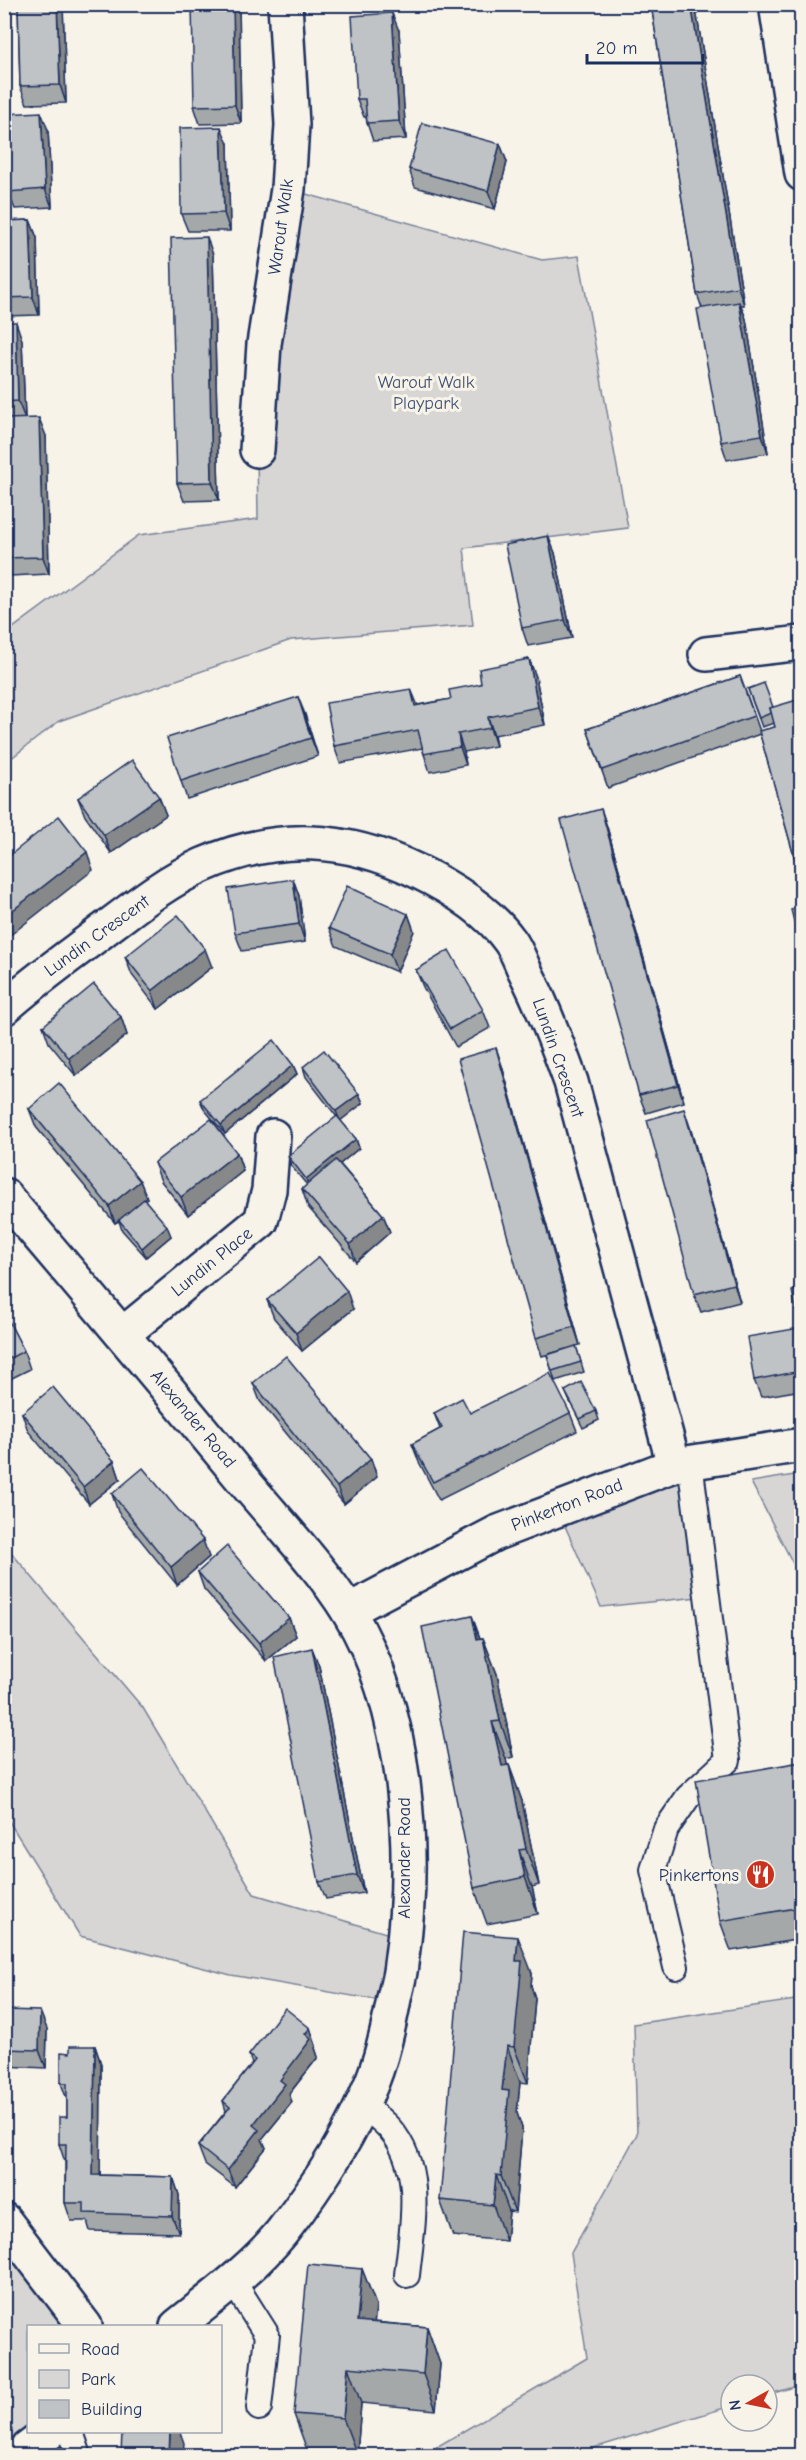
<svg xmlns="http://www.w3.org/2000/svg" width="806" height="2460" font-family="'Comic Neue',sans-serif">
  <style>
    .green { fill: #d7d6d4; stroke: #798299; stroke-width: 1.5 }
    .lines { fill: none; stroke-linecap: round; stroke-linejoin: round }
    .lane-casing { stroke: #1b2f5e; stroke-width: 28 }
    .street-casing { stroke: #1b2f5e; stroke-width: 38 }
    .secondary-casing { stroke: #1b2f5e; stroke-width: 38 }
    .lane { stroke: #f7f3e8; stroke-width: 24 }
    .street { stroke: #f7f3e8; stroke-width: 33 }
    .secondary { stroke: #f7f3e8; stroke-width: 33 }
    .wall { fill: #a5a8a9; stroke: #1b2f5e; stroke-width: 1.5 }
    .shaded-wall { fill: #86888a; stroke: #1b2f5e; stroke-width: 1.5 }
    .building { fill: #c0c3c5; stroke: #1b2f5e; stroke-width: 1.5 }
    .labels { text-anchor: middle; dominant-baseline: central; stroke-width: 6; stroke-linejoin: round; paint-order: stroke }
    .street-label { font-size: 18px; fill: #1b2f5e; stroke: #f7f3e8 }
    .park-label { font-size: 18px; fill: #415076; stroke: #f7f3e8 }
    .poi-label { font-size: 18px; fill: #1b2f5e; stroke: #f7f3e8; text-anchor: end }
  </style>
  <rect width="100%" height="100%" fill="#f7f3e8"/>
  <filter id="ink" filterUnits="userSpaceOnUse"><feTurbulence type="fractalNoise" baseFrequency=".0167" numOctaves="2"/><feDisplacementMap in="SourceGraphic" scale="12" xChannelSelector="R" yChannelSelector="G"/><feConvolveMatrix kernelMatrix="1 2 1 2 8 2 1 2 1" color-interpolation-filters="sRGB"/></filter>
  <g filter="url(#ink)">
    <!-- green -->
    <g class="green">
      <path d="M288,189L542,260L579,256L628,528L464,548L473,625L291,640L59,721L5,763V634L139,535L258,519L257,450Z"/>
      <path d="M801,1474H802L801,1579L751,1482Z"/>
      <path d="M680,1483L698,1597L601,1607L561,1517Z"/>
      <path d="M4,1544L143,1708L254,1894L403,1938L393,2003L231,1975L80,1936L5,1815Z"/>
      <path d="M801,1999V2385L767,2395V2385H731V2406L571,2455H423L587,2358L571,2253L637,2134L634,2024Z"/>
      <path d="M4,2220L85,2326H28V2432L5,2455Z"/>
    </g>
    <g class="lines">
      <defs>
        <g id="lane">
          <path d="M676,1967L653,1870L666,1829L688,1797L728,1760L690,1462"/>
          <path d="M362,2105C371,2112 382,2120 390,2129C425,2169 412,2227 407,2275"/>
          <path d="M233,2281L267,2335L259,2408"/>
          <path d="M71,2432L79,2456"/>
        </g>
        <g id="street">
          <path d="M257,450L264,344L288,189L292,125L285,4"/>
          <path d="M706,654L802,643"/>
          <path d="M4,1008C35,980 68,957 101,932C133,908 166,881 203,865C276,833 345,836 417,871C450,887 488,910 510,941C516,949 520,960 524,969C543,1006 557,1043 571,1082L674,1465"/>
          <path d="M4,1195C83,1288 161,1380 238,1474C274,1518 318,1563 348,1611C408,1708 417,1854 401,1964C400,1978 395,1991 393,2004C388,2030 382,2057 372,2082C351,2135 317,2187 282,2232C253,2268 213,2297 177,2326"/>
          <path d="M123,1334L261,1221L269,1190L273,1136"/>
          <path d="M348,1611L496,1533L674,1465L802,1445"/>
          <path d="M4,2220L85,2326"/>
          <path d="M18,2456L50,2432"/>
        </g>
        <path id="secondary" d="M776,4L802,174"/>
      </defs>
      <!-- lane casing -->
      <use href="#lane" class="lane-casing"/>
      <!-- street casing -->
      <use href="#street" class="street-casing"/>
      <!-- secondary casing -->
      <use href="#secondary" class="secondary-casing"/>
      <!-- lane -->
      <use href="#lane" class="lane"/>
      <!-- street -->
      <use href="#street" class="street"/>
      <!-- secondary -->
      <use href="#secondary" class="secondary"/>
    </g>
    <!-- wall -->
    <g class="wall">
      <path d="M18,4H63L66,103L27,104L20,86Z"/>
      <path d="M239,4L241,123L200,124L194,106Z"/>
      <path d="M651,4H695L744,305H741L746,319L768,453L727,460L721,442L702,308L697,294Z"/>
      <path d="M399,31L406,139L373,141L367,123L366,117H364L357,99Z"/>
      <path d="M48,130L52,207L15,209L8,192Z"/>
      <path d="M228,144L230,231H188L181,214Z"/>
      <path d="M500,144L507,162L495,209L415,187L409,169Z"/>
      <path d="M30,220L37,238L39,315L4,316V221Z"/>
      <path d="M213,255L219,500L184,501L177,483Z"/>
      <path d="M4,322L22,340L25,419L46,436L49,574L10,576L4,560Z"/>
      <path d="M548,536L555,553L572,638L528,646L522,628Z"/>
      <path d="M529,659L536,677L545,725L494,735L496,746L464,752L466,765L430,772L422,748L340,763L334,746L417,705L451,699Z"/>
      <path d="M740,676L760,731L775,727L774,723L762,727L748,689L773,707L801,881L760,734L608,788L587,729Z"/>
      <path d="M298,697L318,756L187,799L181,781Z"/>
      <path d="M159,797L166,815L111,853L85,816L78,798Z"/>
      <path d="M601,809L607,827L684,1102L646,1113L639,1095Z"/>
      <path d="M293,879L299,896L305,942L242,951L235,933Z"/>
      <path d="M408,914L414,931L397,972L336,946L329,928Z"/>
      <path d="M125,957L212,967L158,1009L132,975Z"/>
      <path d="M416,970L483,1010L490,1028L456,1047L423,987Z"/>
      <path d="M121,1017L127,1035L76,1076L49,1043L43,1026Z"/>
      <path d="M496,1048L502,1066L580,1345L576,1346L584,1372L555,1381L547,1355L566,1349L542,1356L536,1338Z"/>
      <path d="M293,1065L297,1074L225,1134L204,1109L200,1100Z"/>
      <path d="M303,1067L359,1094L363,1103L340,1120L356,1139L359,1148L340,1164L383,1215L390,1232L356,1262L308,1207L302,1189L307,1185L291,1166L288,1156L337,1117L306,1077Z"/>
      <path d="M29,1109L140,1181L147,1198L145,1200L171,1236L146,1257L122,1230L119,1221L115,1223L36,1127Z"/>
      <path d="M690,1127L740,1302L701,1312L694,1294Z"/>
      <path d="M237,1153L243,1171L188,1215L161,1181L154,1163Z"/>
      <path d="M801,1289V1390L761,1397L754,1380L800,1328Z"/>
      <path d="M267,1300L353,1309L302,1351L274,1318Z"/>
      <path d="M4,1312L24,1351L30,1369L4,1382Z"/>
      <path d="M253,1383L371,1459L377,1477L344,1504L260,1401Z"/>
      <path d="M565,1391L596,1411L599,1420L583,1428L569,1400Z"/>
      <path d="M22,1413L114,1461L120,1479L89,1504L28,1431Z"/>
      <path d="M434,1413H570L577,1431L439,1500L419,1462L412,1444L440,1429Z"/>
      <path d="M112,1494L209,1557L177,1585L118,1512Z"/>
      <path d="M198,1572L289,1618L296,1636L266,1661L204,1589Z"/>
      <path d="M472,1616L480,1638H483L497,1674L513,1757L506,1759L507,1765H509L522,1801L539,1885L532,1887L538,1914L487,1924L474,1888Z"/>
      <path d="M312,1649L319,1666L364,1893L326,1899L319,1882Z"/>
      <path d="M801,1762V1939L731,1951L720,1921Z"/>
      <path d="M532,1973L531,1986L535,1998L528,2083L520,2082L517,2113L522,2128L515,2212L509,2211L506,2241L453,2236L440,2200Z"/>
      <path d="M4,2010L47,2029L46,2068L4,2066Z"/>
      <path d="M310,2028L316,2046L315,2048L318,2057L289,2094L292,2102L262,2139L266,2148L235,2187L205,2164L198,2146L226,2111L223,2101L252,2064L249,2055Z"/>
      <path d="M95,2046L101,2064L100,2175L173,2177L179,2195V2233L90,2231L87,2221H71L65,2203V2162L59,2144L67,2117V2100L61,2083L70,2053Z"/>
      <path d="M362,2269L376,2305L374,2322L427,2327L440,2364L436,2410L361,2403L357,2455L307,2450L294,2414Z"/>
    </g>
    <!-- shaded-wall -->
    <g class="shaded-wall">
      <path d="M57,4H63L66,103L60,85Z"/>
      <path d="M233,4H239L241,123L235,105Z"/>
      <path d="M691,4H695L744,305L738,287Z"/>
      <path d="M392,13L399,31L406,139L399,121Z"/>
      <path d="M41,112L48,130L52,207L45,189Z"/>
      <path d="M221,127L228,144L230,231L224,213Z"/>
      <path d="M500,144L507,162L495,209L488,191Z"/>
      <path d="M30,220L37,238L39,315L33,297Z"/>
      <path d="M207,237L213,255L219,500L212,482Z"/>
      <path d="M739,302L746,319L768,453L762,435Z"/>
      <path d="M16,322L22,340L25,419L18,401Z"/>
      <path d="M39,418L46,436L49,574L43,557Z"/>
      <path d="M548,536L555,553L572,638L565,620Z"/>
      <path d="M529,659L536,677L545,725L538,707Z"/>
      <path d="M411,689L418,706H415Z"/>
      <path d="M298,697L305,714L318,756L311,738Z"/>
      <path d="M488,717L494,735L496,746L490,728Z"/>
      <path d="M458,734L464,752L466,765L460,747Z"/>
      <path d="M159,797L166,815L111,853L104,835Z"/>
      <path d="M601,809L607,827L684,1102L678,1085Z"/>
      <path d="M87,852L93,870L4,940V917Z"/>
      <path d="M293,879L299,896L305,942L299,924Z"/>
      <path d="M408,914L414,931L397,972L390,954Z"/>
      <path d="M205,949L212,967L158,1009L152,991Z"/>
      <path d="M121,1017L127,1035L76,1076L69,1058Z"/>
      <path d="M496,1048L502,1066L580,1345L574,1327Z"/>
      <path d="M293,1065L297,1074L225,1134L221,1125Z"/>
      <path d="M359,1094L363,1103L340,1121L336,1111Z"/>
      <path d="M684,1109L690,1127L740,1302L734,1284Z"/>
      <path d="M356,1139L359,1148L310,1189L306,1179Z"/>
      <path d="M237,1153L243,1171L188,1215L181,1197Z"/>
      <path d="M140,1181L147,1198L115,1223L109,1206Z"/>
      <path d="M383,1215L390,1232L356,1262L350,1244Z"/>
      <path d="M167,1226L171,1236L146,1257L142,1248Z"/>
      <path d="M347,1291L353,1309L302,1351L296,1333Z"/>
      <path d="M371,1459L377,1477L344,1504L337,1487Z"/>
      <path d="M114,1461L120,1479L89,1504L83,1487Z"/>
      <path d="M203,1540L209,1557L177,1585L171,1567Z"/>
      <path d="M472,1616L485,1653L477,1639Z"/>
      <path d="M289,1618L296,1636L266,1661L259,1643Z"/>
      <path d="M483,1638L497,1674L513,1757L500,1721Z"/>
      <path d="M312,1648L319,1666L364,1893L357,1875Z"/>
      <path d="M492,1722L506,1759L515,1803L502,1766Z"/>
      <path d="M509,1765L522,1801L539,1885L526,1849Z"/>
      <path d="M519,1850L532,1887L538,1914L525,1877Z"/>
      <path d="M518,1937L532,1973L531,1986L535,1998L528,2083L514,2047L516,1961Z"/>
      <path d="M40,2011L47,2029L46,2068L39,2050Z"/>
      <path d="M310,2028L316,2046L315,2048L318,2057L289,2094L292,2102L262,2139L266,2148L235,2187L228,2170L253,2125L280,2080L305,2034Z"/>
      <path d="M95,2046L101,2064L100,2192L93,2175Z"/>
      <path d="M507,2046L520,2082L517,2113L522,2128L515,2212L501,2176L502,2090Z"/>
      <path d="M496,2175L509,2211L506,2241L493,2205Z"/>
      <path d="M173,2177L179,2195V2233L172,2216Z"/>
      <path d="M362,2269L376,2305L371,2357L357,2321Z"/>
      <path d="M427,2327L440,2364L436,2410L423,2374Z"/>
      <path d="M348,2367L361,2403L357,2455L343,2418Z"/>
      <path d="M170,2432H180L184,2443L183,2456H169Z"/>
    </g>
    <!-- building -->
    <g class="building">
      <path d="M18,4H57L60,85L20,86Z"/>
      <path d="M192,4H233L235,105L194,106Z"/>
      <path d="M651,4H691L738,287L697,294Z"/>
      <path d="M392,13L399,121L367,123L365,99H357L352,16Z"/>
      <path d="M41,112L45,189L8,192L5,114Z"/>
      <path d="M422,123L500,144L488,191L409,169Z"/>
      <path d="M221,127L224,213L181,214L180,128Z"/>
      <path d="M30,220L33,297L4,298V221Z"/>
      <path d="M207,237L212,482L177,483L171,238Z"/>
      <path d="M739,302L762,435L721,442L697,309Z"/>
      <path d="M4,322H16L18,401L4,402Z"/>
      <path d="M39,418L43,557L4,558V419Z"/>
      <path d="M548,536L565,620L522,628L505,545Z"/>
      <path d="M529,659L538,707L488,717L490,728L458,734L460,747L424,754L418,730L334,746L326,703L411,689L415,706L451,699L449,690L481,684L479,669Z"/>
      <path d="M740,676L754,716L602,770L587,729Z"/>
      <path d="M764,683L773,707L770,708L771,713L759,718L748,689Z"/>
      <path d="M298,697L311,738L181,781L167,738Z"/>
      <path d="M797,700L801,715V881L759,731L775,727L770,708Z"/>
      <path d="M132,760L159,797L104,835L78,798Z"/>
      <path d="M601,809L678,1085L639,1095L561,820Z"/>
      <path d="M59,816L87,852L4,917V860Z"/>
      <path d="M293,879L299,924L235,933L228,889Z"/>
      <path d="M347,886L408,914L390,954L329,928Z"/>
      <path d="M801,906V948L791,910Z"/>
      <path d="M178,915L205,949L152,991L125,957Z"/>
      <path d="M449,950L483,1010L450,1029L416,970Z"/>
      <path d="M94,984L121,1017L69,1058L43,1026Z"/>
      <path d="M274,1040L293,1065L221,1125L200,1100Z"/>
      <path d="M496,1048L574,1327L536,1338L458,1059Z"/>
      <path d="M324,1050L359,1094L336,1111L303,1067Z"/>
      <path d="M59,1083L140,1181L109,1206L29,1109Z"/>
      <path d="M684,1109L734,1284L694,1294L647,1120Z"/>
      <path d="M337,1116L356,1139L306,1179L288,1156Z"/>
      <path d="M211,1119L237,1153L181,1197L154,1163Z"/>
      <path d="M336,1160L383,1215L350,1244L302,1189Z"/>
      <path d="M144,1199L167,1226L142,1248L119,1220Z"/>
      <path d="M319,1257L347,1291L296,1333L267,1300Z"/>
      <path d="M801,1289V1371L754,1380L747,1337L800,1328L792,1291Z"/>
      <path d="M4,1312L24,1351L4,1361Z"/>
      <path d="M576,1346L581,1362L552,1371L547,1355Z"/>
      <path d="M286,1356L371,1459L337,1487L253,1383Z"/>
      <path d="M550,1373L570,1413L433,1482L412,1444L442,1428L434,1413L462,1398L470,1413Z"/>
      <path d="M581,1382L596,1411L580,1419L565,1391Z"/>
      <path d="M53,1387L114,1461L83,1487L22,1413Z"/>
      <path d="M143,1468L203,1540L171,1567L112,1494Z"/>
      <path d="M227,1546L289,1618L259,1643L198,1572Z"/>
      <path d="M472,1616L477,1639L483,1638L500,1721L492,1722L502,1766L509,1765L526,1849L519,1850L525,1877L474,1888L422,1627Z"/>
      <path d="M312,1648L357,1875L319,1882L274,1657Z"/>
      <path d="M801,1762V1907L720,1921L696,1780Z"/>
      <path d="M463,1932L518,1937L516,1961H522L514,2047L507,2046L502,2090L509,2091L501,2176L496,2175L493,2205L440,2200Z"/>
      <path d="M285,2008L310,2028L305,2034L311,2039L280,2080L285,2084L253,2125L259,2130L228,2170L198,2146L230,2107L223,2101L255,2060L249,2055Z"/>
      <path d="M4,2010L40,2011L39,2050L4,2049Z"/>
      <path d="M70,2046H95L93,2175L173,2177L172,2216L84,2213V2203H65L66,2144H59V2117H67V2083H61V2052L70,2053Z"/>
      <path d="M308,2264L362,2269L357,2321L427,2327L423,2374L348,2367L343,2418L294,2414Z"/>
      <path d="M122,2432H170L169,2456H121Z"/>
    </g>
  </g>
  <!-- icons -->
  <defs>
    <symbol id="restaurant-disc" viewBox="-11 -11 22 22"><circle r="9.5" fill="#c8321e" stroke="#f7f3e8"/><path d="M-5-6h1v4h1v-4h1v4h1v-4h1v5L-1.5 .5V6h-2V.5L-5-1ZM5-6V6H3V1.5H1.5Q1.5-4 5-6Z" fill="#fff"/></symbol>
  </defs>
  <g fill-rule="evenodd">
    <use href="#restaurant-disc" x="744" y="1858" width="33" height="33"/>
  </g>
  <g class="labels">
    <!-- street labels -->
    <g class="street-label">
      <text transform="translate(281 227) rotate(-82)">Warout Walk</text>
      <text transform="translate(97 936) rotate(-36)">Lundin Crescent</text>
      <text transform="translate(558 1058) rotate(71)">Lundin Crescent</text>
      <text transform="translate(212 1262) rotate(-39)">Lundin Place</text>
      <text transform="translate(193 1419) rotate(50)">Alexander Road</text>
      <text transform="translate(567 1505) rotate(-21)">Pinkerton Road</text>
      <text transform="translate(404 1858) rotate(-90)">Alexander Road</text>
    </g>
    <!-- park labels -->
    <g class="park-label">
      <text x="426" y="382">Warout Walk<tspan x="426" dy="21">Playpark</tspan></text>
    </g>
    <!-- poi labels -->
    <g class="poi-label">
      <text x="739" y="1875">Pinkertons</text>
    </g>
  </g>
  <!-- margin -->
  <rect width="806" height="2460" fill="none" stroke="#f7f3e8" stroke-width="24"/>
  <rect x="12" y="12" width="782" height="2436" fill="none" stroke="#1b2f5e" stroke-width="2" filter="url(#ink)"/>
  <!-- legend -->
  <rect x="27" y="2325" width="195" height="108" fill="#f7f3e8" stroke="#9fa5b1" stroke-width="1.5"/>
  <rect x="39" y="2344" width="30" height="9" fill="#f7f3e8" stroke="#9fa5b1" stroke-width="1.5"/>
  <text x="81" y="2355" font-size="18" fill="#1b2f5e">Road</text>
  <rect x="39" y="2370" width="30" height="18" fill="#d7d6d4" stroke="#9fa5b1" stroke-width="1.5"/>
  <text x="81" y="2385" font-size="18" fill="#1b2f5e">Park</text>
  <rect x="39" y="2400" width="30" height="18" fill="#c0c3c5" stroke="#9fa5b1" stroke-width="1.5"/>
  <text x="81" y="2415" font-size="18" fill="#1b2f5e">Building</text>
  <!-- north arrow -->
  <g transform="translate(749 2403) rotate(261)"><circle r="28" fill="#f7f3e8" stroke="#9fa5b1" stroke-width="1.5"/>
  <path d="M0-4.5L10 22L0 15L-10 22Z" fill="#c8321e"/>
  <text y="-9" font-size="16" font-weight="bold" text-anchor="middle" fill="#1b2f5e">N</text>
  </g>
  <!-- scale -->
  <path d="M587 54v9h116v-9" fill="none" stroke="#1b2f5e" stroke-width="3"/>
  <text x="596" y="54" font-size="18" fill="#1b2f5e" stroke="#f7f3e8" stroke-width="4.5" paint-order="stroke">20 m</text>
</svg>
